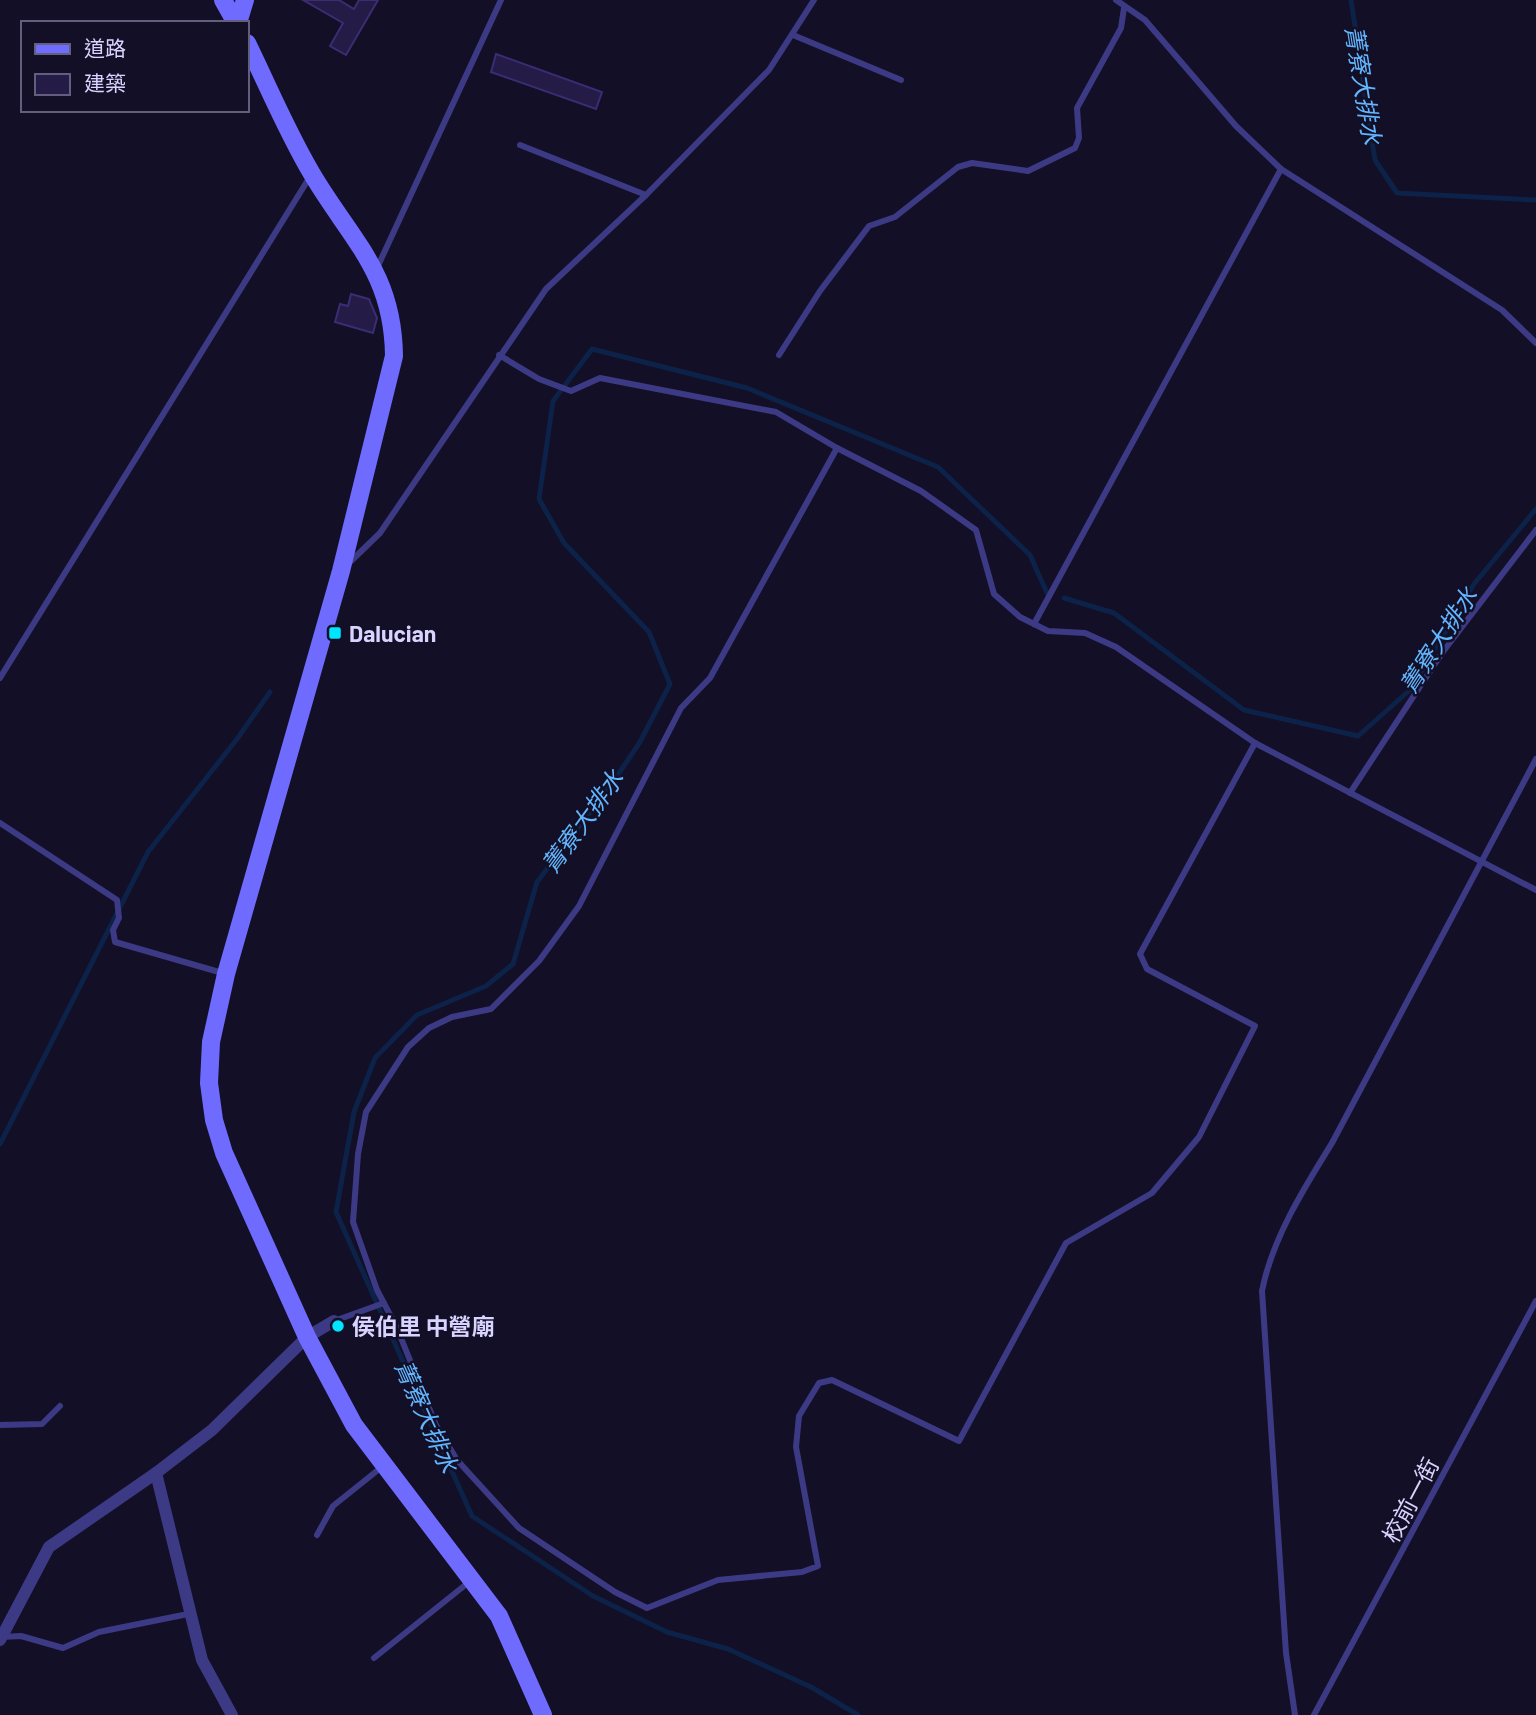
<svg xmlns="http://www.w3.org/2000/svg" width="1536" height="1715" font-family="Barlow,'Noto Sans TC',sans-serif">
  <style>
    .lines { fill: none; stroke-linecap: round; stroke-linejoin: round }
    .stream { stroke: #0c2248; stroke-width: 5 }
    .building { fill: #241b47; stroke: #3b2d73; stroke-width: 2 }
    .lane { stroke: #3d3a85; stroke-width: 6 }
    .street { stroke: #3d3a85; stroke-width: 12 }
    .secondary { stroke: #6f6bff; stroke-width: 18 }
    .poi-dot { fill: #00e5ff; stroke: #130f26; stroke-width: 2.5 }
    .labels { text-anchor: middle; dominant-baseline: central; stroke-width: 5; stroke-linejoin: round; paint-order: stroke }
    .poi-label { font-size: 23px; font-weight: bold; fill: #d9d4ff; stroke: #130f26; text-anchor: start }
    .street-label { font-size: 23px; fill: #d9d4ff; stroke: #130f26 }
    .water-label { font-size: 24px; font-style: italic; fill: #62b6ff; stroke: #130f26 }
  </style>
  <rect width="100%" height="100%" fill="#130f26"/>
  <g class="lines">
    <!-- stream -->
    <g class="stream">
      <path d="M1351,0L1375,160L1397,193L1536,200"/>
      <path d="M1064,598L1114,613L1244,710L1358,736L1411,689L1474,584L1536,509"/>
      <path d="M0,1144L148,852L237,739L270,692"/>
      <path d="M858,1715L811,1687L728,1649L667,1632L593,1596L472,1516L336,1212L354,1112L375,1058L417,1015L486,986L513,964L537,882L613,782L640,742L670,684L649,632L564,543L539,499L553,401L592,349L747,388L938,467L1030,555L1047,593"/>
    </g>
  </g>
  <!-- building -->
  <g class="building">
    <path d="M303,0H339L354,9L359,0H378L346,55L330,46L343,23Z"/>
    <path d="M496,54L602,92L596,109L491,72Z"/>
    <path d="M351,294L369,299L377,318L373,333L335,322L340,304L348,306Z"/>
  </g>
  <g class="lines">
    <!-- lane -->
    <g class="lane">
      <path d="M1116,0L1145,20L1236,126L1281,169L1502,310L1536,343"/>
      <path d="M793,35L901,80"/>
      <path d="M520,145L646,195"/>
      <path d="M377,268L501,0"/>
      <path d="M499,355L539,379L571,391L600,378L776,412L837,448L921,491L976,530L994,594L1020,617L1048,631L1085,633L1116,647L1255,743L1536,890"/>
      <path d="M779,355L820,291L869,226L895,217L958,167L972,163L1028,171L1075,148L1079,138L1077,108L1121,28L1124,8"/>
      <path d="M837,448L710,678L681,708L579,906L539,961L491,1009L452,1017L429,1028L408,1047L366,1112L358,1154L353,1222L377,1290L397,1328L436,1425L457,1460L519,1528L615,1592L647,1608L718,1580L802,1572L818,1566L796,1447L799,1416L819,1383L832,1380L959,1441L1066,1243L1152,1193L1199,1137L1255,1026L1147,969L1140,954L1255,743"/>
      <path d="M347,565L380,533L546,289L646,195L769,70L814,0"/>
      <path d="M1034,624L1281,169"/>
      <path d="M0,678L311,175"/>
      <path d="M1350,793L1442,653L1536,530"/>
      <path d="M0,823L117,900L119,918L113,930L115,942L226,974"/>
      <path d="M334,1321L384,1303"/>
      <path d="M0,1425L42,1424L60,1406"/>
      <path d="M317,1535L333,1506L383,1466"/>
      <path d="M1,1637L21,1636L63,1648L99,1632L188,1614"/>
      <path d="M374,1658L469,1582"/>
      <path d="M1295,1715L1286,1653L1262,1291C1272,1239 1304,1188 1332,1143L1536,759"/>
      <path d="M1314,1715L1536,1301"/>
    </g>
    <!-- street -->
    <g class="street">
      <path d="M156,1473L202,1660L232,1715"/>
      <path d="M0,1640L49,1547L156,1473L212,1430L307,1337L334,1321"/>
    </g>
    <!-- secondary -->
    <g class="secondary">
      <path d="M223,0L236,23"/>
      <path d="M238,23L245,0"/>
      <path d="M247,43C268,86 287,132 312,174C351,240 393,272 394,356L341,571L226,974L211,1042L209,1083L214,1120L224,1153L307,1337L354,1425L499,1616L543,1715"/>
    </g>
  </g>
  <!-- markers -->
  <g class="poi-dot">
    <rect x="328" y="626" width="14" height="14" rx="3.5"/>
    <circle cx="338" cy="1326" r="7"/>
  </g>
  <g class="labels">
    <!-- poi labels -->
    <g class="poi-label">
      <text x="349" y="633">Dalucian</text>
      <text x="352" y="1326">侯伯里 中營廟</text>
    </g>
    <!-- street labels -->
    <g class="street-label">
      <text transform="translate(1410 1500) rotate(-62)">校前一街</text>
    </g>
    <!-- water labels -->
    <g class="water-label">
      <text transform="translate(1364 85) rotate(81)">菁寮大排水</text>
      <text transform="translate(1438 640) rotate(-57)">菁寮大排水</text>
      <text transform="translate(582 821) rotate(-54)">菁寮大排水</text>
      <text transform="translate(427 1416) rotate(66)">菁寮大排水</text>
    </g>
  </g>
  <!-- legend -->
  <rect x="21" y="21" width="228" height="91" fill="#130f26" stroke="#625e7d" stroke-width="2"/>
  <rect x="35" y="44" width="35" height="10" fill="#6f6bff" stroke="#625e7d" stroke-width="2"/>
  <text x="84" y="56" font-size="21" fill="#d9d4ff">道路</text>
  <rect x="35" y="74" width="35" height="21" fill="#241b47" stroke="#625e7d" stroke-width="2"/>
  <text x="84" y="91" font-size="21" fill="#d9d4ff">建築</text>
</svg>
